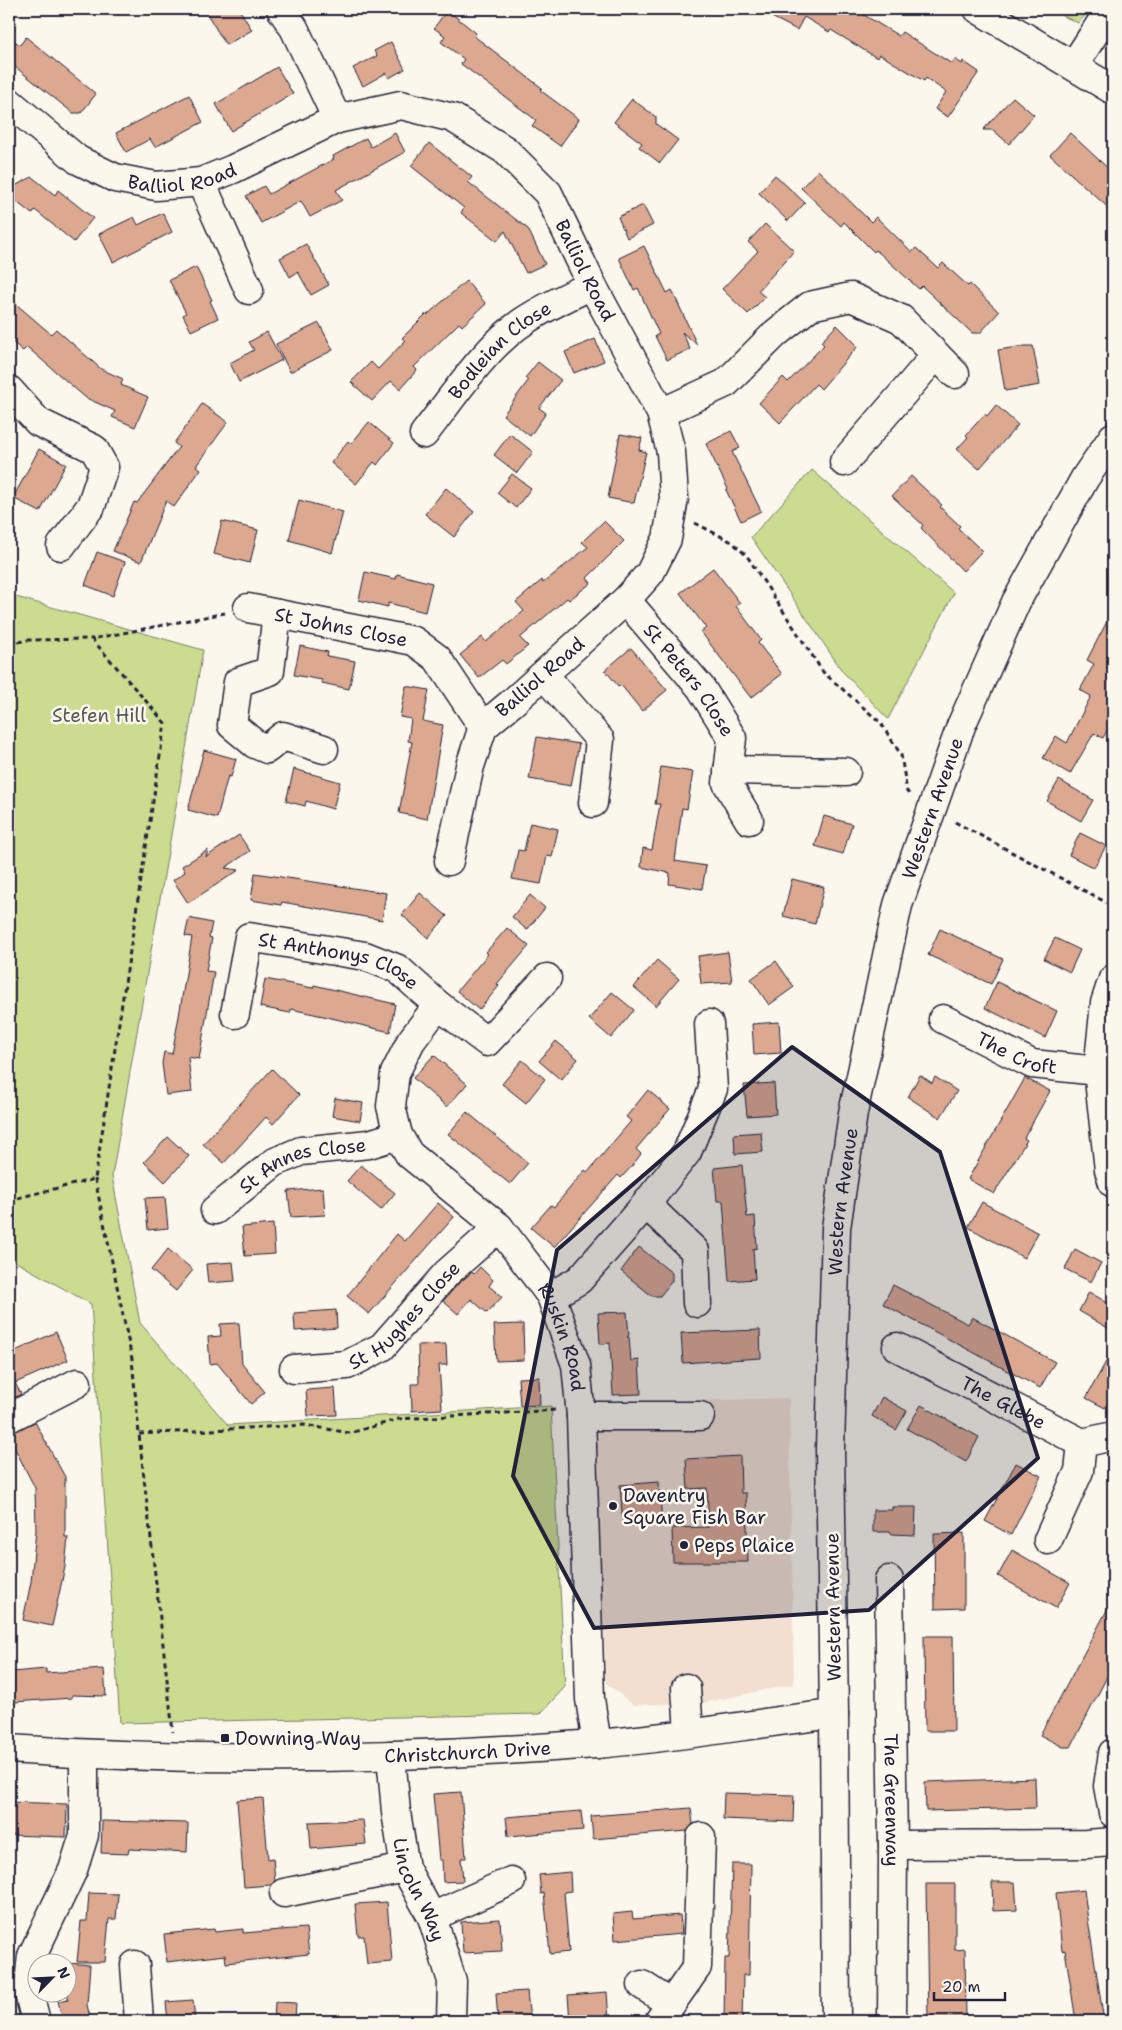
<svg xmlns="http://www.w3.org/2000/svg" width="1122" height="2030" font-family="'Shantell Sans',sans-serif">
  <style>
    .built { fill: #f2dfd0 }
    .green { fill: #cbdc90; stroke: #767f66 }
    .building { fill: #dca890; stroke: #22223b }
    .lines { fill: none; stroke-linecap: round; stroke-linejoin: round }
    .minor-casing { stroke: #22223b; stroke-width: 31 }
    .path { stroke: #22223b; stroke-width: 3; stroke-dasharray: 5 4; stroke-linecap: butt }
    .minor { stroke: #fbf7ec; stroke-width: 28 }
    .marked { fill: #22223b; fill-opacity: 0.2; stroke: #22223b; stroke-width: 4; stroke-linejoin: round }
    .poi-dot { fill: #22223b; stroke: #fbf7ec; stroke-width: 2 }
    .labels { text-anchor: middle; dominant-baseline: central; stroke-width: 5; stroke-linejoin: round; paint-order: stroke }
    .street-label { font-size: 19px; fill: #22223b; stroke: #fbf7ec }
    .park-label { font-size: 19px; fill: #555a54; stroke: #fbf7ec }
    .poi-label { font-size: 19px; fill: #22223b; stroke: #fbf7ec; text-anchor: start }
  </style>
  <rect width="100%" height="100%" fill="#fbf7ec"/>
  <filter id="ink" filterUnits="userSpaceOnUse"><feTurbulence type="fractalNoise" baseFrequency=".02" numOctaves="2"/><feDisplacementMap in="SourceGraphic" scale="10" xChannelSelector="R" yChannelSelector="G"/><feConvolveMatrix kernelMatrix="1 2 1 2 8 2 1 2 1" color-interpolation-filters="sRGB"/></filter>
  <g filter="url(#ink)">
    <!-- built -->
    <path class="built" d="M789,1398L794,1684L703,1703L633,1705L606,1683L594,1404Z"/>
    <!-- green -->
    <g class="green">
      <path d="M1048,9H1091L1078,23Z"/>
      <path d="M812,470L954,593L888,719L843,672L751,537Z"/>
      <path d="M9,595L203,650L112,1176L140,1323L228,1425L551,1406L565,1687L540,1714L120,1723L91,1304L9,1258Z"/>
    </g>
    <!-- building -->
    <g class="building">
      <path d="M204,9H239L252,30L226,45Z"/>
      <path d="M756,9H854L899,36L902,32L952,64L955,59L962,64L963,61L979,72L948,117L935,109L946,92L926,78L924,81L879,54L877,58L831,30L829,32L804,17L797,30Z"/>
      <path d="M447,10L476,33L474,36L542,88L540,90L579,119L560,146L532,126L536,120L461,64L464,59L441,42L445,36L434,28Z"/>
      <path d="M9,37L20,45L26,37L96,94L81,113H73L9,62Z"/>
      <path d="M391,42L405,69L389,78L386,73L363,86L353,68L377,56L374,51Z"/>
      <path d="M277,67L293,94L231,131L216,104Z"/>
      <path d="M189,95L203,122L155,147L150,139L126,152L116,133Z"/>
      <path d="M1013,97L1034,115L1009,144L993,130H983Z"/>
      <path d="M632,99L656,117V124L678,140L660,163L639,147L642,143L614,122Z"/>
      <path d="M395,133L405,152L336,190L342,200L310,217L301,201L261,223L246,196L264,186L269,194L334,159L333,156L366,138L371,147Z"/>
      <path d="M1070,133L1113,173V212L1050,155Z"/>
      <path d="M429,143L472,177L468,182L528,229L545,264L526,273L505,231L497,241L461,213L464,208L411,166Z"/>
      <path d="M818,170L871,222L876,217L912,252L916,248L938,268L943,263L968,286L970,284L999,312L980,333H972L922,286L919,289L876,250L874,252L844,222L841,226L801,188Z"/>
      <path d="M775,175L805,203L788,221L759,193Z"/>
      <path d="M32,177L55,195L58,190L93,218L74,242L35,210L32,214L9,196V189Z"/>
      <path d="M643,205L653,225L627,238L618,217Z"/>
      <path d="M163,213L172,232L113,262L99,234L134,217L138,225Z"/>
      <path d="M765,224L794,251L758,291L765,297L748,314L722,289L758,251L748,242Z"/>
      <path d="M306,244L329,285L311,295L298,272L290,277L280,258Z"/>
      <path d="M644,246L667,293L672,290L697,345L682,332L690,349L667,360L655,336L659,334L638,288L634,290L619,258Z"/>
      <path d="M196,267L212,300L210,301L218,318L191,331L183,315L186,313L169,280Z"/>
      <path d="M466,281L486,304L462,326L459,323L414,367L417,370L400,389L391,381L372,401L351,382L371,362L378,369L405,341L402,338L426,314L427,315Z"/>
      <path d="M9,298L51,334L56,329L101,369L123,379L121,385L148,397L135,427L112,417L115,411L86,398L27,347L23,351L9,339Z"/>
      <path d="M319,323L333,350L290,372L276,344Z"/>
      <path d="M837,325L858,346L821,389L816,384L780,423L759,403L783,377L788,382L824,345L821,342Z"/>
      <path d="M267,332L282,360L239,382L230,363L254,350L249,342Z"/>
      <path d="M595,339L604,361L574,373L565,352Z"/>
      <path d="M1025,346H1033L1040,385L1005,391L998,350Z"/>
      <path d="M538,362L561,380L539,408L546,413L530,436L503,415L528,381L525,378Z"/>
      <path d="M202,404L228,422L196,466L201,469L174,507L166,501L141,562L113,551L134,502L137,503L179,447L174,443Z"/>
      <path d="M996,405L1018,425L979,469L957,449L968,437L966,435L985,414L987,416Z"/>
      <path d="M369,422L394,443L377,465L374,462L356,484L331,463L348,441L351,444Z"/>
      <path d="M731,431L740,448L732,452L761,511L741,521L726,490L728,489L706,444Z"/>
      <path d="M510,434L533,452L517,473L494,455Z"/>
      <path d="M620,434L642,438L639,450L646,452L634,503L608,498Z"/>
      <path d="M39,449L66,464L40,512L13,498Z"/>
      <path d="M512,474L531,488L516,508L497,493Z"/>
      <path d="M911,476L942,505L940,507L960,526L958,528L982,551L963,571L921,528L923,525L892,496Z"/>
      <path d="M446,488L474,512L454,537L425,514Z"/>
      <path d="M299,500L343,512L332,553L289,540Z"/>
      <path d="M222,521L258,530L250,563L214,554Z"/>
      <path d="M604,521L624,541L587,578L591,583L569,600L567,598L520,638L528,646L506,664L502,660L479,678L460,655L482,637L486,642L524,611L516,602L542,580L543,583L588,547L582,542Z"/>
      <path d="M97,552L125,562L113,596L85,585Z"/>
      <path d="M713,568L740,603L736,606L761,640L758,643L782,674L751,698L701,632L706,628L680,593Z"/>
      <path d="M365,572L396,579L397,574L432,583L425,612L388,603V607L359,600Z"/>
      <path d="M1113,610V719L1103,738L1094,733L1070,774L1043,758L1056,736L1067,743L1091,696L1080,690L1094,664L1087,660Z"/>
      <path d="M300,646L328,652L327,656L355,661L349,689L322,683V680L294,675Z"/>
      <path d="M631,648L667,690L642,711L621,685L619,687L605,670Z"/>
      <path d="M406,686L429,690L423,721L443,725L427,819L399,813L412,742L408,741L411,719L400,717Z"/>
      <path d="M537,737L579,744L571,786L529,779Z"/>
      <path d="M204,750L236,759L231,777L228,776L217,818L188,810Z"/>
      <path d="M661,767L693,772L687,809L682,808L675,861L706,866L702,889L669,884L670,873L641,867L643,848L652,850L660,804H655Z"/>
      <path d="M294,769L340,782L333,809L306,801L305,806L286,801Z"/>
      <path d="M1059,780L1093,800L1081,821L1047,801Z"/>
      <path d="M824,816L852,824L843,854L815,846Z"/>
      <path d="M530,823L558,829L552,857L547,856L541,884L512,879L518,850L524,851Z"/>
      <path d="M1080,833L1106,846L1094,868L1069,855Z"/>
      <path d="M239,835L250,851L225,868L239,870L188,903L173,880L185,872L182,866L208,850L206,857Z"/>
      <path d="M255,873L386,893L382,920L282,902L281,905L251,900Z"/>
      <path d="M792,879L824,887L815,924L783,916Z"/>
      <path d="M420,893L447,916L428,938L402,915Z"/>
      <path d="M530,895L545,908L527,930L512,917Z"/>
      <path d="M189,918L212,923L209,937L212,938L206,971L214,972L199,1059L188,1057L192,1092L166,1095L162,1063L164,1052L172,1054L179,1016L192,937L185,936Z"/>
      <path d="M507,928L529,946L497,984L499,986L479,1010L457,991L488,954L486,952Z"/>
      <path d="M940,929L1003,959L991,984L928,955Z"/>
      <path d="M1055,938L1080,950L1070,972L1044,959Z"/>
      <path d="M728,952L732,982L701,984L698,956Z"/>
      <path d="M657,960L679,979L656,1006L634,987Z"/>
      <path d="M776,961L794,987L769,1005L751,979Z"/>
      <path d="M265,979L313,988L314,985L395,1004L390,1032L323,1016L291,1009L290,1013L260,1007Z"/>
      <path d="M997,982L1057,1011L1045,1038L985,1008Z"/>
      <path d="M612,992L634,1010L611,1038L589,1019Z"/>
      <path d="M779,1022L781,1053L754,1055L752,1024Z"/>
      <path d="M556,1041L578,1059L561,1080L539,1061Z"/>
      <path d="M434,1055L467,1084L447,1107L413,1078Z"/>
      <path d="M522,1060L545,1079L526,1103L502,1084Z"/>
      <path d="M272,1069L299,1095L273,1124L266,1117L224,1163L203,1144Z"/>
      <path d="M920,1075L932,1083L935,1077L957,1091L940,1118L908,1097Z"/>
      <path d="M1025,1078L1050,1091L1024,1138L1027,1140L994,1194L968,1179Z"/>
      <path d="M774,1083L776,1114L747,1116L744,1085Z"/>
      <path d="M648,1090L670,1109L636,1149L641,1154L632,1166L621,1178L618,1175L554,1247L531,1228L551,1205L554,1207L585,1170L588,1172L609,1147L631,1121L626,1117Z"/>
      <path d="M335,1098L363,1103L360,1121L332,1116Z"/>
      <path d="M467,1112L528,1163L510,1184L448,1134Z"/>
      <path d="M761,1132L763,1152L735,1154L734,1134Z"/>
      <path d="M168,1137L189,1156L165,1182L144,1162Z"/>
      <path d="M361,1165L395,1193L381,1210L347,1181Z"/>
      <path d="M742,1165L747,1217L755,1216L757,1248L753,1249L755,1279L729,1281L723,1201H717L714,1168Z"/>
      <path d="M323,1188L325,1215L291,1217L288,1191Z"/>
      <path d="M165,1197L168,1228L148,1230L145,1198Z"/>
      <path d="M982,1202L1038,1233L1024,1258L968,1227Z"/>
      <path d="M438,1203L454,1217L369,1314L347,1296L397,1234L405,1241Z"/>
      <path d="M273,1224L275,1254L245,1256L242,1227Z"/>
      <path d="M639,1247L672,1273V1281L660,1296H652L621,1271Z"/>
      <path d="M168,1249L193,1270L176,1291L151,1270Z"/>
      <path d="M1075,1249L1101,1263L1091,1282L1065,1269Z"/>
      <path d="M233,1262L235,1281L208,1283L206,1264Z"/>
      <path d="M480,1267L493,1280L489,1286L502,1297L487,1313L471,1299L458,1314L443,1301L458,1284L472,1272L474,1274Z"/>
      <path d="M893,1285L968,1324L972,1317L1055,1362L1040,1388L883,1304Z"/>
      <path d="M1089,1292L1113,1306V1331L1079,1311Z"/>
      <path d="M336,1310L337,1328L295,1331L294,1313Z"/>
      <path d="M627,1312L629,1335L627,1337H629L631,1361L639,1360L641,1394L613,1395L610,1343L600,1344L598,1313Z"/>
      <path d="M239,1323L242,1364L265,1392L251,1404L217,1363L210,1364L208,1337L221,1336L220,1324Z"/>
      <path d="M523,1324L524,1360L496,1361L494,1325Z"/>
      <path d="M760,1330L761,1358L683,1363L681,1333Z"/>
      <path d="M56,1332L68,1360L15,1383L21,1394L9,1401V1354Z"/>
      <path d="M446,1344L447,1365H439L442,1409L412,1411L411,1384H419L418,1345Z"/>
      <path d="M1113,1349V1393L1105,1408L1086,1398Z"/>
      <path d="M539,1377L540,1405L520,1406L518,1378Z"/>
      <path d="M335,1388L337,1415L308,1416L306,1390Z"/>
      <path d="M882,1397L907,1411L896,1430L872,1416Z"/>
      <path d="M921,1405L979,1437L966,1462L907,1429Z"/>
      <path d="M35,1422L65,1477V1537H68L65,1567L52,1626L23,1620L31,1582L36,1530L35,1488L9,1437V1434Z"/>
      <path d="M740,1456L741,1493H746L748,1562H673L672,1528L709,1527L707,1488L688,1489L686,1459Z"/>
      <path d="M1016,1463L1041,1476L1011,1535L985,1521Z"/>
      <path d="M659,1482L662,1524L623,1526L620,1485Z"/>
      <path d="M892,1507H916L915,1535L891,1534V1532H873V1510H892Z"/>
      <path d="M964,1533V1608L935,1609L934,1534Z"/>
      <path d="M1012,1550L1070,1583L1056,1608L998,1576Z"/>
      <path d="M1113,1599V1665L1071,1747H1063L1040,1735Z"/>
      <path d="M924,1636H953L954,1731H925Z"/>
      <path d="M46,1669V1673L104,1669L106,1696L72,1695V1698L14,1702L12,1672Z"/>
      <path d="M1035,1778L1036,1808L926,1811L925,1782Z"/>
      <path d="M461,1792L466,1858H461L463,1881L443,1882L442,1860H439L433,1794Z"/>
      <path d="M724,1793L794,1795L793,1822L723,1819Z"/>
      <path d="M263,1798L268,1859L273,1858L275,1881L271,1885L244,1887L237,1800Z"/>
      <path d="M9,1802L67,1804L66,1837L9,1835Z"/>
      <path d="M691,1808L693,1824L687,1831L593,1839L591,1816Z"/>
      <path d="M581,1811L583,1830L508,1836L506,1817Z"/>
      <path d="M363,1820L366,1844L311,1849L309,1822Z"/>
      <path d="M102,1821L188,1823L187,1852L129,1849L128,1854L101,1853Z"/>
      <path d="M732,1864H751L749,1975H743L742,2021H724L725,1958H729Z"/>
      <path d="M570,1872L571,1891L564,1892L569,1952L550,1954L544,1893L541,1894L539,1875Z"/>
      <path d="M992,1882H1015L1017,1910L993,1911Z"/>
      <path d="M926,1884H955V1950L965,1949L966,2021H928Z"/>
      <path d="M1084,1890L1087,1913L1104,2021H1076L1065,1950L1062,1951L1056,1893Z"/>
      <path d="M89,1893L118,1894L116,1919H109L105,1962H77L81,1921H87Z"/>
      <path d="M387,1902L392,1962L367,1964L364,1936H358L355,1904Z"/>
      <path d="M632,1912L633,1919L680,1915L682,1934L615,1940L613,1914Z"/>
      <path d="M500,1919L502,1951L463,1953L461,1922Z"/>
      <path d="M306,1928L309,1954L226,1963L225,1955L167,1962L164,1934L214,1929L215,1932L243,1929V1933Z"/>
      <path d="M68,1963L90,1965L87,2005L91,2021H63L58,2001L68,1999Z"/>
      <path d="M527,1991L530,2021H498L496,1993Z"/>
      <path d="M607,1992L609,2021H570L568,1995Z"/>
      <path d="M193,2000L195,2021H168L166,2002Z"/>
      <path d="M275,2002L296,2003L295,2021H274Z"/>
    </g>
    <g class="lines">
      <defs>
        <g id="minor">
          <path d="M281,9L294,28L337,119"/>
          <path d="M978,9L1113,90"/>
          <path d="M1074,65L1110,9"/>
          <path id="s1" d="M9,102L78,160L115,178L156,186L201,182L233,169L337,119L401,105L453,118L505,150L548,193L592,285L661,413L671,452L674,498L667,539L650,573L626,600L514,701L483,727L470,766L449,861"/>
          <path d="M201,182L249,290"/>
          <path d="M9,390L38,422L94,449L104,467L91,506L61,546"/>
          <path d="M661,413L726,383L776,333L810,306L851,297L901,319L955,374"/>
          <path id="s2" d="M424,434C453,397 485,347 524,321C545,307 569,296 592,285"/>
          <path d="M844,462L936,355"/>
          <path id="s3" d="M626,600L701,688L732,738L727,783L749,820"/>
          <path id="s4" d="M248,608L414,641L437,658L483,727"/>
          <path d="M277,614L270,671L238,682L232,725L255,744L267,749L283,736L324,749"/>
          <path d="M544,675L600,740L593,803"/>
          <path d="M728,770L846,772"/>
          <path d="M1113,979L1105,1003L1098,1071L1109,1170L1113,1183"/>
          <path id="s5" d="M438,1005L411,1041L395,1073L391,1106L398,1135L409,1154L499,1227L551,1296L576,1365L581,1416L590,1699L597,1744"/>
          <path id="s6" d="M235,1014L249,937L365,956L398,969L438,1005L487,1042L547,978"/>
          <path id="s7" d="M943,1019L1032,1064L1098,1071"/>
          <path d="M646,1204L695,1251L697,1303"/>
          <path id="s8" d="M215,1210L275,1162L301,1151L369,1144L398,1135"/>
          <path d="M551,1296L579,1280L646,1204L687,1152L713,1089L709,1024"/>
          <path id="s9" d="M897,1347L1082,1443L1113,1436"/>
          <path id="s10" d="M294,1369L347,1365L382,1347L447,1273L499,1227"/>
          <path d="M581,1416H700"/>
          <path d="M9,1418L77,1383"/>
          <path d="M1048,1540L1079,1471L1082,1443"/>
          <path id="s11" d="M889,1580L893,1845L892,2021"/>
          <path d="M686,1688L689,1732"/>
          <path id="s12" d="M9,1749C205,1763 398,1759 595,1744C675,1738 755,1723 834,1714"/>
          <path d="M1113,1753L1108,1786L1113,1813"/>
          <path id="s13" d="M391,1755L396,1812L405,1868L432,1917L452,1981L451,2021"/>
          <path d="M893,1845L1086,1844L1113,1842"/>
          <path d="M284,1893L405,1868"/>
          <path d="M432,1917L511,1881"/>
          <path d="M135,1965L139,2021"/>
          <path d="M642,1985L671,2004"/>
          <path d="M36,2021L28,1990L32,1956L73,1870L84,1835V1754"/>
          <path d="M659,2021L697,1967L701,1837"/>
          <path id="s14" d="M836,2021L834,1714L830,1449L836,1228L853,1113L898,905L961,726L1016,602L1085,478L1113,437"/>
        </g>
      </defs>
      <!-- minor casing -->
      <use href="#minor" class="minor-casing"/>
      <!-- path -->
      <g class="path">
        <path d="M695,523L732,542L747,556L823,672L881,723L901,755L907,792L911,795"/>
        <path d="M9,644L28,640L92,639"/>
        <path d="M955,822L1113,906"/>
        <path d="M95,1179L132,1359L139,1434L173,1732"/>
        <path d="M9,1200L95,1179L165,723L92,639L225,613"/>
        <path d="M139,1434L304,1425L350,1433L399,1419L557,1410"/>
      </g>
      <!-- minor -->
      <use href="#minor" class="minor"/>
    </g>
  </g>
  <!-- marked area -->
  <path class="marked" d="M792,1047L940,1152L1038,1458L869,1610L594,1628L513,1476L557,1250Z"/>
  <!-- markers -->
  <g class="poi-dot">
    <circle cx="613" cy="1506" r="5"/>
    <circle cx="684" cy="1545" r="5"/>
    <rect x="220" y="1733" width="10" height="10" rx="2.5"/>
  </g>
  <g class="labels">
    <!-- street labels -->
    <g class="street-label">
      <text stroke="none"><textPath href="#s1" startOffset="200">Balliol Road</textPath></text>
      <text stroke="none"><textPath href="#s1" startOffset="695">Balliol Road</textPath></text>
      <text stroke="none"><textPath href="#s2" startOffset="114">Bodleian Close</textPath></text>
      <text stroke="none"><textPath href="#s4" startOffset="95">St Johns Close</textPath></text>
      <text transform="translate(540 677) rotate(-41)">Balliol Road</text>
      <text stroke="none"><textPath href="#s3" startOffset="102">St Peters Close</textPath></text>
      <text stroke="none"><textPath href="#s14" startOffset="1225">Western Avenue</textPath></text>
      <text stroke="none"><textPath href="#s6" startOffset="172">St Anthonys Close</textPath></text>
      <text stroke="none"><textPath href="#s7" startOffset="82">The Croft</textPath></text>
      <text stroke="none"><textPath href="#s8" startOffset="102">St Annes Close</textPath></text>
      <text stroke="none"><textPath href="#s14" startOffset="820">Western Avenue</textPath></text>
      <text stroke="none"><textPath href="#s10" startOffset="130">St Hughes Close</textPath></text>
      <text stroke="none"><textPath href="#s5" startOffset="411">Ruskin Road</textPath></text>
      <text stroke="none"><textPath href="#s9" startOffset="120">The Glebe</textPath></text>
      <text transform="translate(833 1607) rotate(-91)">Western Avenue</text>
      <text stroke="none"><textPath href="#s12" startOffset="459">Christchurch Drive</textPath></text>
      <text stroke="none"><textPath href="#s11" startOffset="220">The Greenway</textPath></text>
      <text stroke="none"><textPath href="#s13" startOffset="139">Lincoln Way</textPath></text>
    </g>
    <!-- park labels -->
    <g class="park-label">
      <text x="99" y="715">Stefen Hill</text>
    </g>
    <!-- poi labels -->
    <g class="poi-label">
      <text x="623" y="1495">Daventry<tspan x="623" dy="22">Square Fish Bar</tspan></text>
      <text x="694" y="1545">Peps Plaice</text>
      <text x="235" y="1738">Downing Way</text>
    </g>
  </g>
  <!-- margin -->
  <rect width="1122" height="2030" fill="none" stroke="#fbf7ec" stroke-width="30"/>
  <rect x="15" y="15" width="1092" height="2000" fill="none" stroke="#22223b" stroke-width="2" filter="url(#ink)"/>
  <!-- north arrow -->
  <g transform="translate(52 1978) rotate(66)"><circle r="24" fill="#fbf7ec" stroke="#a4a2a5"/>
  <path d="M0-4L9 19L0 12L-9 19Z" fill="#22223b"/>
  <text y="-8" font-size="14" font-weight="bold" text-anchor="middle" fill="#22223b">N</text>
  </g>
  <!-- scale -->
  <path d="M934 1992v8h71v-8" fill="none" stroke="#22223b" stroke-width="2.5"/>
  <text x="942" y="1992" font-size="15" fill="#22223b" stroke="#fbf7ec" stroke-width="4" paint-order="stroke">20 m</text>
</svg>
